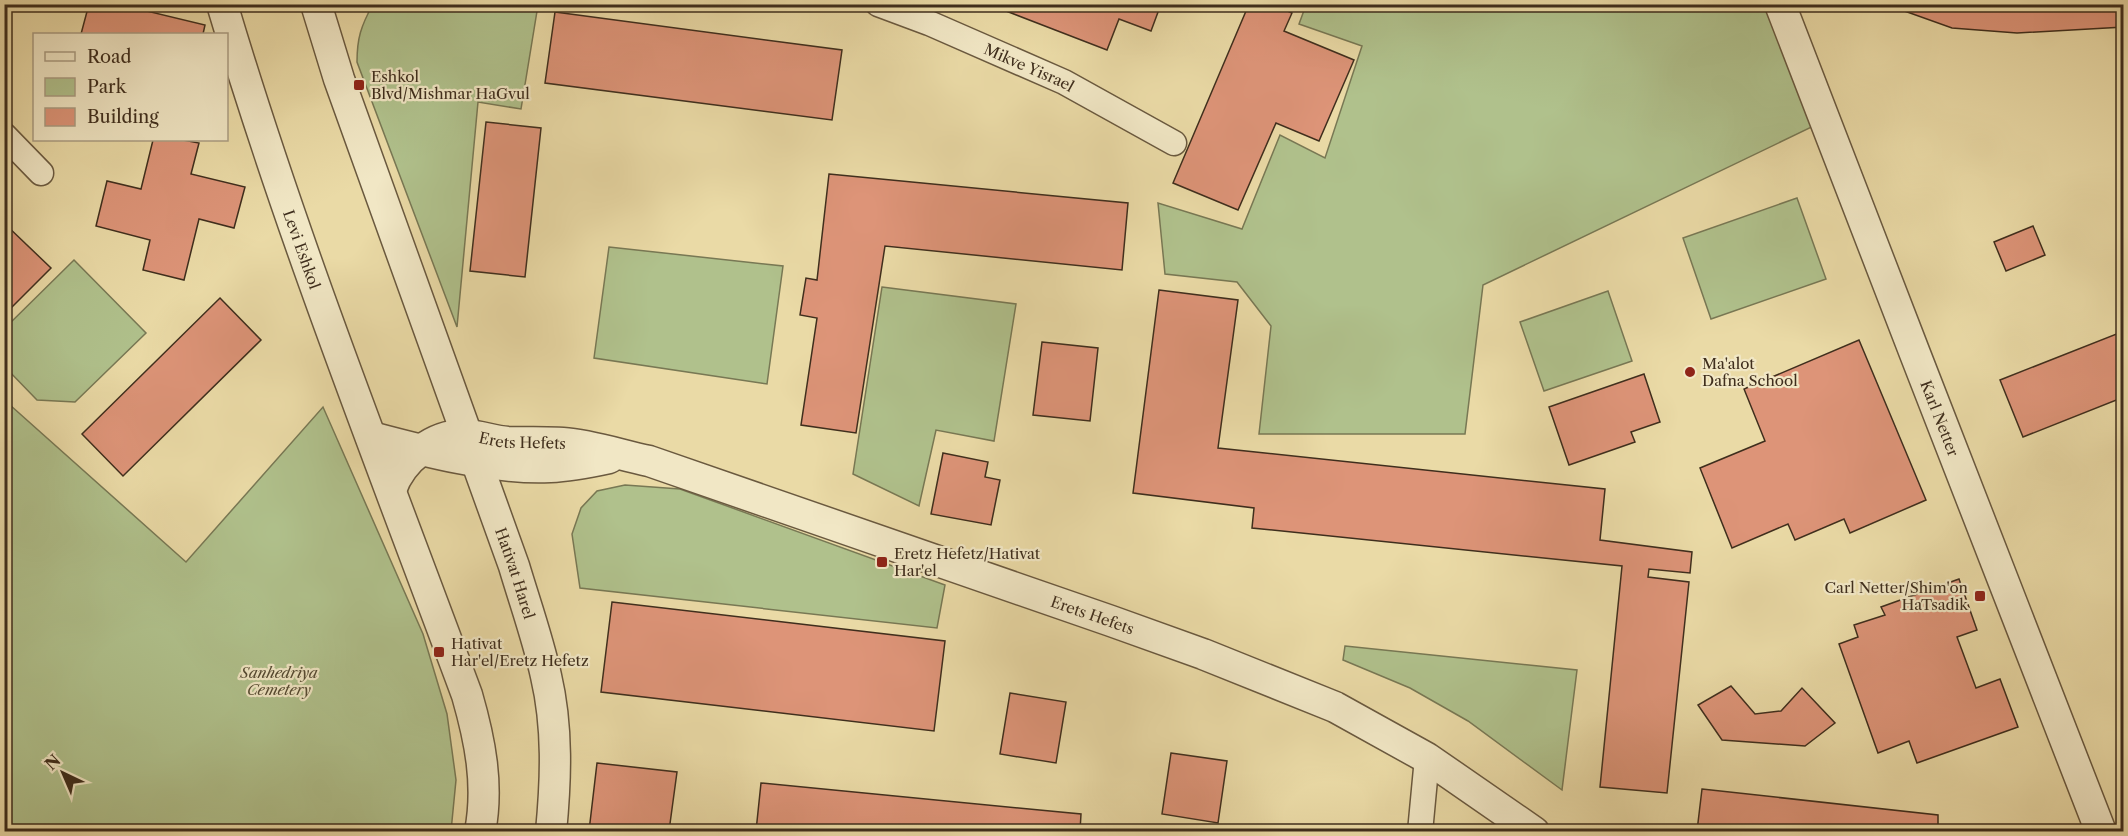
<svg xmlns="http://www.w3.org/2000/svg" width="2128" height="836" font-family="'Libre Caslon Text',serif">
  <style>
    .green { fill: #b0c18c; stroke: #787854; stroke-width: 1.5 }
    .building { fill: #dd9478; stroke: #3f2e1d; stroke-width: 1.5 }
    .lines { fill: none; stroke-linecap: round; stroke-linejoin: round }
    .minor-casing { stroke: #6a593f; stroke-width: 27 }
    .tertiary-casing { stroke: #6a593f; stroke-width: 33 }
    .minor { stroke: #f1e7c5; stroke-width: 24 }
    .tertiary { stroke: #f1e7c5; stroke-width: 30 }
    .poi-dot { fill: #8f2418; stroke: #f1e7c5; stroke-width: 2 }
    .labels { text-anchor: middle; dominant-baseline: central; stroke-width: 4.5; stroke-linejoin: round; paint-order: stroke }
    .street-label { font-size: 15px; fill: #3f2e1d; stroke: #f1e7c5 }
    .poi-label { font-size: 15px; fill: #3f2e1d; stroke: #f1e7c5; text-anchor: start }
    .park-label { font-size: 15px; font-style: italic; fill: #564b33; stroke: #f1e7c5 }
  </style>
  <rect width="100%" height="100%" fill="#eadaa6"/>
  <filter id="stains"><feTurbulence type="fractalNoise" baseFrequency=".00333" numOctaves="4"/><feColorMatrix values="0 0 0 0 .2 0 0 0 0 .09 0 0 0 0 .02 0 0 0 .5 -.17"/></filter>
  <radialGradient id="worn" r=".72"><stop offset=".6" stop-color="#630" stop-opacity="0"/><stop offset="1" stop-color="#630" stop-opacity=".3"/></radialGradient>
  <!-- green -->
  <g class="green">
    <path d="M373,4L538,5L521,109L478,102L457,327L357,62C357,38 361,26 373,4Z"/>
    <path d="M1306,5H1768L1820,123L1483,285L1465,434H1259L1271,326L1237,282L1165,274L1158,203L1242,229L1280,135L1325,158L1362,46L1299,24Z"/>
    <path d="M1797,198L1826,279L1711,319L1683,238Z"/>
    <path d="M609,247L783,266L767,384L594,358Z"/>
    <path d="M74,260L146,333L75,402L37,400L5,367V328Z"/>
    <path d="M882,287L1016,304L994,441L936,430L919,506L853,474Z"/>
    <path d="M1608,291L1632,361L1544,391L1520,322Z"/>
    <path d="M10,405L186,562L323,407L423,634L447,714L456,780L451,831H5L4,410Z"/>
    <path d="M625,485L680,489L945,585L937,628L580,588L572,534L581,508L597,491Z"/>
    <path d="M1345,646L1577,670L1562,790L1468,721L1410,688L1343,660Z"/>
  </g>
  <!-- building -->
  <g class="building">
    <path d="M89,4H134V8L205,25L203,34H81Z"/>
    <path d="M993,4H1161L1151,31L1119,19L1107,50L993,6Z"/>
    <path d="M1249,4H1271L1292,13L1284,31L1354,60L1319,141L1276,123L1238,210L1173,183Z"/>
    <path d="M1897,4H2124V27L2017,33L1952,28L1896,8Z"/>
    <path d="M555,12L842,50L832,120L545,83Z"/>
    <path d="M486,122L541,128L525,277L470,271Z"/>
    <path d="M153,140H183L199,143L191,174L245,187L234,228L199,219L184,280L143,270L150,240L96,226L107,181L141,189Z"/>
    <path d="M829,174L1128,203L1122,270L885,246L856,433L801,425L817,318L800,315L806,278L817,280Z"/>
    <path d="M4,223L51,268L4,315Z"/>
    <path d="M2033,226L2045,255L2006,271L1994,242Z"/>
    <path d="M1159,290L1238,300L1218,448L1605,489L1600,540L1692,552L1690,573L1649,569L1648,577L1689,582L1667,793L1600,787L1622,566L1252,528L1254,508L1133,493Z"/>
    <path d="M220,298L261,340L123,476L82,434Z"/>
    <path d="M2124,331V397L2023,437L2000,380Z"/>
    <path d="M1859,340L1926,500L1850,533L1844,519L1795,540L1788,524L1732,548L1700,468L1765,441L1744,389Z"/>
    <path d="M1042,342L1098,348L1090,421L1033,415Z"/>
    <path d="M1644,374L1660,422L1631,432L1635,442L1569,465L1549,407Z"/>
    <path d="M943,453L988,462L985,477L1000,480L991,525L931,514Z"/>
    <path d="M1959,579L1977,630L1957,637L1976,688L2000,679L2018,727L1917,763L1909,741L1878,753L1839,644L1858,637L1854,625L1885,615L1881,607Z"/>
    <path d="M612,602L945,641L934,731L601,692Z"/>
    <path d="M1731,686L1755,714L1781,711L1802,688L1835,723L1805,746L1722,740L1698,705Z"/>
    <path d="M1010,693L1066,702L1056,763L1000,754Z"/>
    <path d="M1171,753L1227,761L1218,823L1162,814Z"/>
    <path d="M597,763L677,772L669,831H589Z"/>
    <path d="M761,783L1081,814L1080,831H756Z"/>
    <path d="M1702,789L1938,815V831H1697Z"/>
  </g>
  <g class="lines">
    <defs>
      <g id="minor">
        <path id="s1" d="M878,4L929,23L1064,82L1174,143"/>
        <path d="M4,135L41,173"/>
        <path d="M1420,832L1427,758"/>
      </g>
      <g id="tertiary">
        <path id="s2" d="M222,4C292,239 382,466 467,695C480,740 489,785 480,832"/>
        <path id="s3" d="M316,4L339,79L514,566C525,603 538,639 546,676C558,727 556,780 551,832"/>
        <path id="s4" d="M1780,4C1885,281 1995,555 2101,832"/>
        <path d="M371,437C423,451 496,470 550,467C570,466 590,462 609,458"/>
        <path id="s5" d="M391,490C401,460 434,433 467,435C481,436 494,441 508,442C526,442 545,442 563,443C592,445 620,455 649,461L1111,621L1203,654L1335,707L1427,758L1534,832"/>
      </g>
    </defs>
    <!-- minor casing -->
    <use href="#minor" class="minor-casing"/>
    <!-- tertiary casing -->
    <use href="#tertiary" class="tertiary-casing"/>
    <!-- minor -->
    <use href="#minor" class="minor"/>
    <!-- tertiary -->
    <use href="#tertiary" class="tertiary"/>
  </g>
  <!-- markers -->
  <g class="poi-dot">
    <rect x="353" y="79" width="12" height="12" rx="3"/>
    <circle cx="1690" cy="372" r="6"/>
    <rect x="876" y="556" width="12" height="12" rx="3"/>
    <rect x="1974" y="590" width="12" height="12" rx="3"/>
    <rect x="433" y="646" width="12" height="12" rx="3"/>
  </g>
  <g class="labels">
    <!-- street labels -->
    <g class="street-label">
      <text stroke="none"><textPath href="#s1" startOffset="164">Mikve Yisrael</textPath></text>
      <text stroke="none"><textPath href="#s2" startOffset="258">Levi Eshkol</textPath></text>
      <text stroke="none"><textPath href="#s4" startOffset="444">Karl Netter</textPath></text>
      <text stroke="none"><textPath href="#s5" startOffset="156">Erets Hefets</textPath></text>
      <text stroke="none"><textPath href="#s3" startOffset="603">Hativat Harel</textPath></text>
      <text stroke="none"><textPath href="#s5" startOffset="754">Erets Hefets</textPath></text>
    </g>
    <!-- poi labels -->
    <g class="poi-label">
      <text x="371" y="76">Eshkol<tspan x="371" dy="17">Blvd/Mishmar HaGvul</tspan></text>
      <text x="1702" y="363">Ma'alot<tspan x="1702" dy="17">Dafna School</tspan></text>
      <text x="894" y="553">Eretz Hefetz/Hativat<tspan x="894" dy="17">Har'el</tspan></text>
      <text x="1968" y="587" text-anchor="end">Carl Netter/Shim'on<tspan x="1968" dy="17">HaTsadik</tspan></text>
      <text x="451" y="643">Hativat<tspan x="451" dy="17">Har'el/Eretz Hefetz</tspan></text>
    </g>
    <!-- park labels -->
    <g class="park-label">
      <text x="279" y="672">Sanhedriya<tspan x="279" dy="17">Cemetery</tspan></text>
    </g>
  </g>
  <!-- margin -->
  <rect width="2128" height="836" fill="none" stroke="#eadaa6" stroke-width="24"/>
  <rect x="6" y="6" width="2116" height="824" fill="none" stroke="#3f2e1d" stroke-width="3"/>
  <rect x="12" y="12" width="2104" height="812" fill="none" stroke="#3f2e1d" stroke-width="1.5"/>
  <!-- legend -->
  <rect x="33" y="33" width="195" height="108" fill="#f1e7c5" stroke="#aa9d82" stroke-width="1.5"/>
  <rect x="45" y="52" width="30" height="9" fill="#f1e7c5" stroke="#aa9d82" stroke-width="1.5"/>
  <text x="87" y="63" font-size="18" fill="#3f2e1d">Road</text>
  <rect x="45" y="78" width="30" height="18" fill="#b0c18c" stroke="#aa9d82" stroke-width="1.5"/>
  <text x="87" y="93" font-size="18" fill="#3f2e1d">Park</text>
  <rect x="45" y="108" width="30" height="18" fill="#dd9478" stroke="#aa9d82" stroke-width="1.5"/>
  <text x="87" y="123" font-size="18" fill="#3f2e1d">Building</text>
  <!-- north arrow -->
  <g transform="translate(63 773) rotate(316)" stroke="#f1e7c5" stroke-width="4.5" paint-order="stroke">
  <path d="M0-4.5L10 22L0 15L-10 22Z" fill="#3f2e1d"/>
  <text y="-9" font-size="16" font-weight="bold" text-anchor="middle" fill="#3f2e1d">N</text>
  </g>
  <rect width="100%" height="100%" filter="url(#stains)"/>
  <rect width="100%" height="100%" fill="url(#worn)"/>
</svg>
